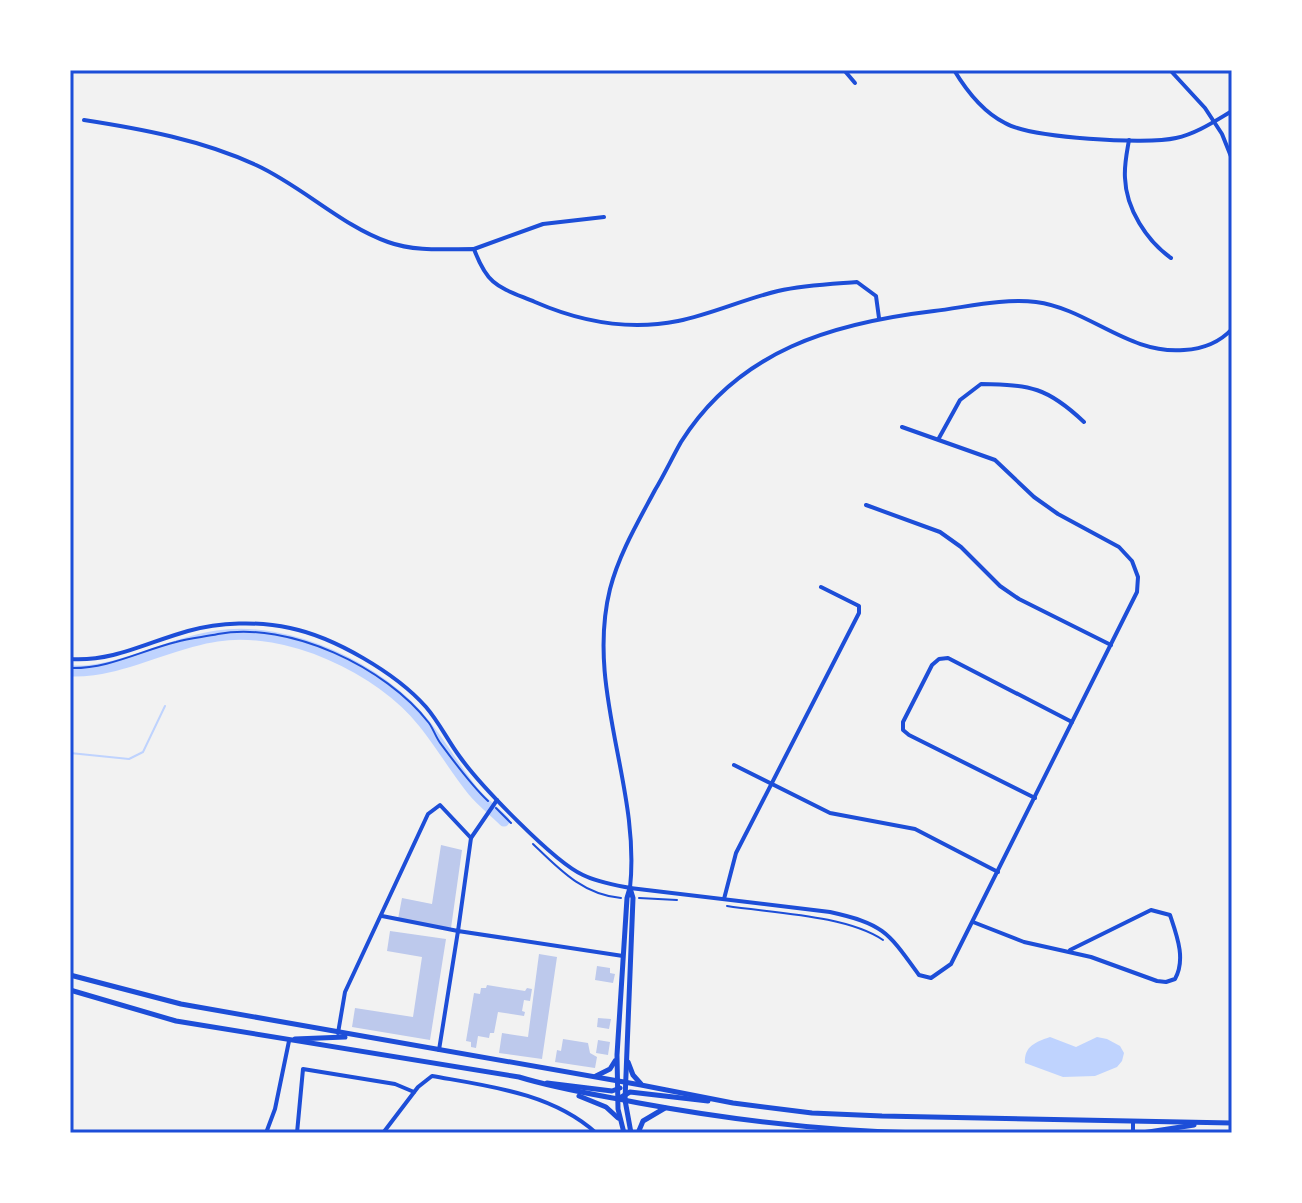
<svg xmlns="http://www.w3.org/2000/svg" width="1302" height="1203" font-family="Manrope,sans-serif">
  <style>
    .water { fill: #bfd3fe }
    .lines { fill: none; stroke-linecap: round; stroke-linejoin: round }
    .stream { stroke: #bfd3fe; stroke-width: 2 }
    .river { stroke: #bfd3fe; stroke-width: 11 }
    .building { fill: #bdc9ec }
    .path { stroke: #1d4ed8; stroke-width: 2 }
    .minor { stroke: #1d4ed8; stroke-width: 4 }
    .tertiary { stroke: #1d4ed8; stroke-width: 4 }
    .secondary { stroke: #1d4ed8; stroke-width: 5 }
    .neatline { fill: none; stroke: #1d4ed8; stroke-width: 3 }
  </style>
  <rect width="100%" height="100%" fill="#f2f2f2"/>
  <!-- water -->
  <path class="water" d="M1050,1037L1076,1047L1097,1037L1107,1039L1120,1046L1124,1053L1122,1061L1117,1067L1095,1076L1063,1077L1025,1063C1024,1046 1036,1042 1050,1037Z"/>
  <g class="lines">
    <!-- stream -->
    <path class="stream" d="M70,753L129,759L143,752L165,706"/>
    <!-- river -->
    <path class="river" d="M70,671C121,673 167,643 217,636C287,625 380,668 423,722C441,744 455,769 473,791C482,802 494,811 504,821"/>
  </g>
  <!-- building -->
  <g class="building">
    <path d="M441,845L462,850L451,928L398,919L402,898L432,904Z"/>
    <path d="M390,931L446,939L430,1040L352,1027L355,1008L413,1017L422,957L387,951Z"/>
    <path d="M539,954L557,957L542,1059L499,1053L502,1033L528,1037Z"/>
    <path d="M597,966L610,968V973L615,974L613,983L595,980Z"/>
    <path d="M487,985L525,991L527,988L532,989L530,1001L524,1000L522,1011L525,1012L524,1016L498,1012L494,1033H490L489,1038L478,1036L476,1048L471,1047V1042L466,1041L474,993L480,994L481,988H486Z"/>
    <path d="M598,1018L611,1019L609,1029L597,1027Z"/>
    <path d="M563,1039L588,1043L590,1053L597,1057L595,1068L555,1062L557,1050L561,1051Z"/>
    <path d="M598,1040L610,1042L608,1055L596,1053Z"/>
  </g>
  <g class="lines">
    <!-- path -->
    <g class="path">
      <path d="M70,668C108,669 140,651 176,642C190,638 204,637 218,634C289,621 386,667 429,723C434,730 436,738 441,744C455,763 471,785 488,801"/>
      <path d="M496,808L511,823"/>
      <path d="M533,844C559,869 583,895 621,898"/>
      <path d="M639,898L677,900"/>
      <path d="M727,906C772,913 846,915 883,940"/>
    </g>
    <!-- minor -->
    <g class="minor">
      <path d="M844,70L855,83"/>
      <path d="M954,70C966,90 983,112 1005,123C1031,138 1146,145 1176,138C1196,134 1215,121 1232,111"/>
      <path d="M84,120C142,129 202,140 256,165C302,186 342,226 388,242C415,252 446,249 474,249C488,287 499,287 535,302C581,322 628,331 678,321C712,314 744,299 778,291C804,285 831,284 857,282L876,296L879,318"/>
      <path d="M1129,140C1127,152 1124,165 1125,178C1126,209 1147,241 1171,258"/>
      <path d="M474,249L543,224L604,217"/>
      <path d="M939,438L960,400L981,384C1031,385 1047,387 1084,422"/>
      <path d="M866,505L940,532L961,547L1000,586L1019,599L1111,645"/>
      <path d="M734,765L830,813L915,829L998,872"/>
      <path d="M1035,798L909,735L903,730V722L932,665L939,659L948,658L1072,722"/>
      <path d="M630,888L830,912C884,924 888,932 919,975L931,978L951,964L1137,592L1138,577L1132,561L1119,547L1058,514L1034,497L995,460L902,427"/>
      <path d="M724,899L736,853L859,613V606L821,587"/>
      <path d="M382,916L458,931L471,838L497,800"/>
      <path d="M973,922L1024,942L1091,957L1157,981L1166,982L1175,979C1186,959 1177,936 1170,915L1151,910L1070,950"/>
      <path d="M338,1033L345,992L428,814L440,805L471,838"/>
      <path d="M439,1050L458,931L623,956"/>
      <path d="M266,1133L275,1109L289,1041"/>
      <path d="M297,1133L303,1069L395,1084L414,1092"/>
      <path d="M383,1133L418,1087L432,1076C488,1086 552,1093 596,1133"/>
      <path d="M1133,1133V1122"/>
    </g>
    <!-- tertiary -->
    <g class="tertiary">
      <path d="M1170,70L1205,108L1222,134L1232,159"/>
      <path d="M70,659C113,662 148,642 188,631C220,622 258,621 290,628C334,637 396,673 426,707C439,722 448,741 460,757C480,785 554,862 583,875C597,882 615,885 630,888C641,787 585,690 610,589C619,554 638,522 655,490C664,475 672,458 681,442C739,350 833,323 934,311C967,307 1004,298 1036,302C1089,309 1129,355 1184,350C1202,349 1219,343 1232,329"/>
    </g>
    <!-- secondary -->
    <g class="secondary">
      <path d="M630,888L633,898L625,1100L631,1133"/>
      <path d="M70,975L181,1004L641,1085L733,1103L812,1113L882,1116L1232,1123"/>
      <path d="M70,990L176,1021L519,1077C558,1089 598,1095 639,1103C731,1120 825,1131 919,1133"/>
      <path d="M295,1039L345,1037"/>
      <path d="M628,1062L633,1075L641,1084"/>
      <path d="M596,1076L610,1069L615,1061"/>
      <path d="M547,1083L612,1091L620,1088"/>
      <path d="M579,1096L606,1107L618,1118"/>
      <path d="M618,1099L630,1092L708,1101"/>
      <path d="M624,1133L618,1109L617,1055L627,898L630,888"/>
      <path d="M638,1133L643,1121L665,1108"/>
      <path d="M1142,1133L1194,1125"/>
    </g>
  </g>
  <!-- border -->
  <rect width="1302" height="1203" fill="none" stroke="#ffffff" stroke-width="144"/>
  <rect x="72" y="72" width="1158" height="1059" class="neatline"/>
</svg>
